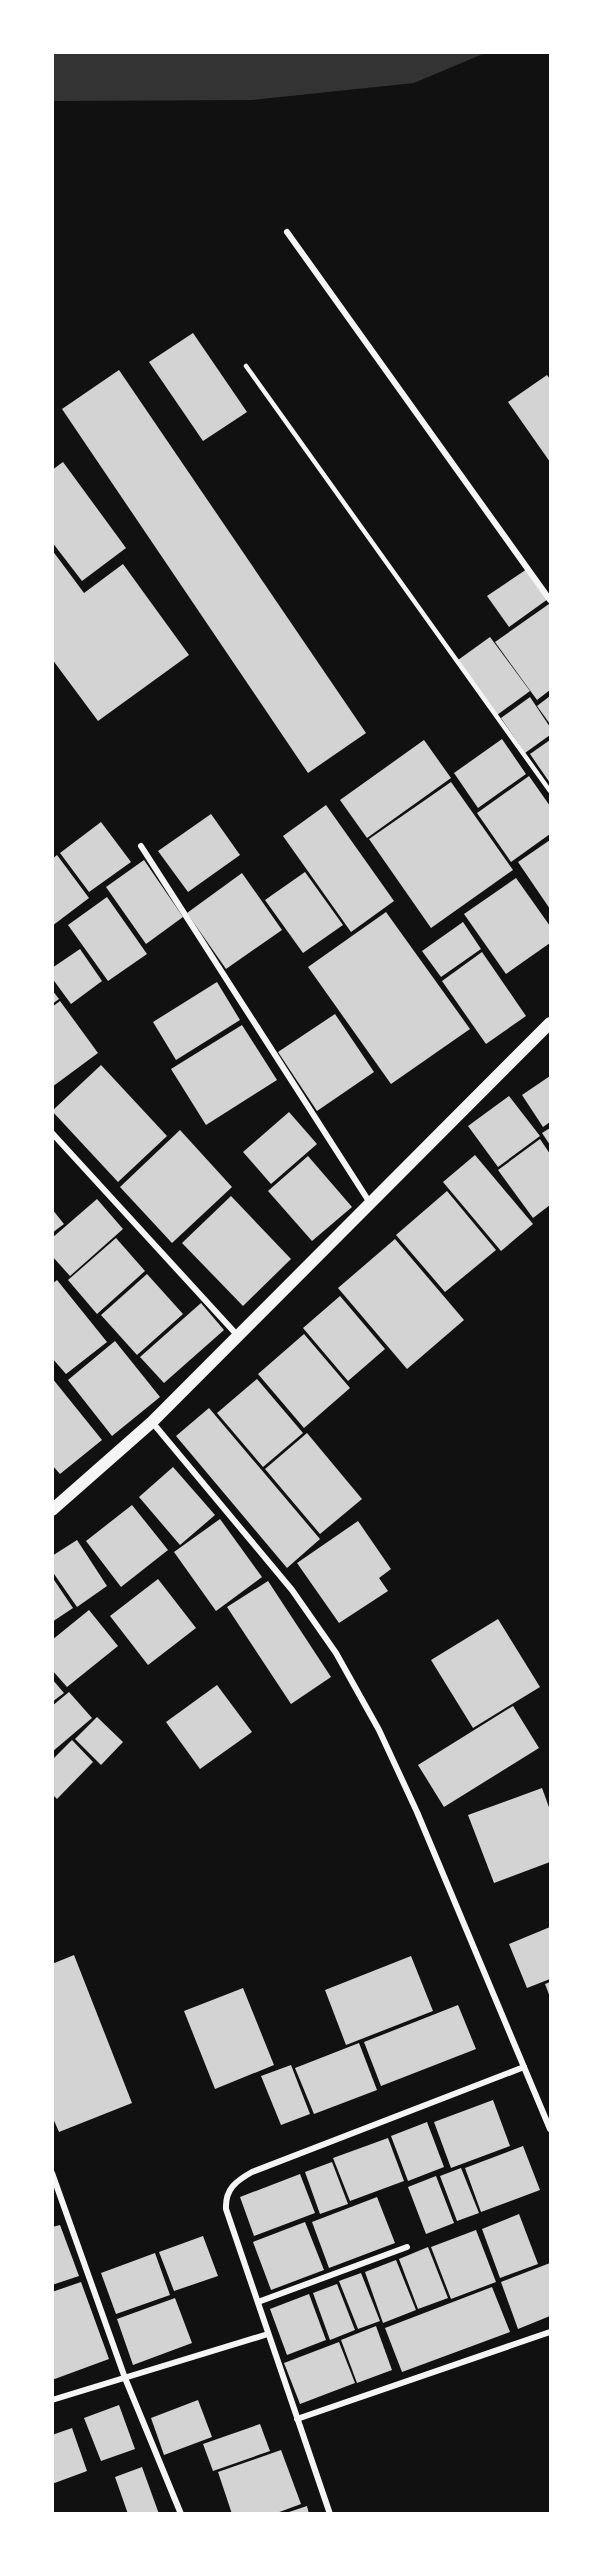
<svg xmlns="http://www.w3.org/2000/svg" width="603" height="2566" font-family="'Archivo Narrow',sans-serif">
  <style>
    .water { fill: #333 }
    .building { fill: #d3d3d3 }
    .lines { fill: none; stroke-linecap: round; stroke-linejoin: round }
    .service { stroke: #f5f5f5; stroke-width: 4.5 }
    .minor { stroke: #f5f5f5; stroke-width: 6 }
    .secondary { stroke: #f5f5f5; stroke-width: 12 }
  </style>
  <rect width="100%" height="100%" fill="#111"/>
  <!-- water -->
  <path class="water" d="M53,52H485V53L414,83L251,100L53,101Z"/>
  <!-- building -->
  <g class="building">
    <path d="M193,333L247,412L203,441L149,362Z"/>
    <path d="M119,370L366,733L308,773L62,409Z"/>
    <path d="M547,375L550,379V462L508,402Z"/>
    <path d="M63,462L126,548L82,581L52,542V470Z"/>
    <path d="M52,550L84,593L123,564L189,655L98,721L52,659Z"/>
    <path d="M527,569L548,599L509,627L487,596Z"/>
    <path d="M549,604L550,690L537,700L495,642Z"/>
    <path d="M490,637L530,691L497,715L458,660Z"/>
    <path d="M550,696V724L537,706Z"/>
    <path d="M530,697L550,727V735L525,753L501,718Z"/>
    <path d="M502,739L526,774L478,808L454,773Z"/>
    <path d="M424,740L451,778L367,838L340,800Z"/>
    <path d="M550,740V783L530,754Z"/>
    <path d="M529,776L550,806V834L511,862L477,813Z"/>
    <path d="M451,782L513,870L431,928L369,839Z"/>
    <path d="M326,805L394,901L351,932L283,836Z"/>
    <path d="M211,814L240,855L188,892L158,851Z"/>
    <path d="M101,822L131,862L89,892L60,853Z"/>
    <path d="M550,840V909L518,862Z"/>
    <path d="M57,855L89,898L52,926V859Z"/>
    <path d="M144,860L183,917L146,944L106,887Z"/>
    <path d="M305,872L343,925L303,953L265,900Z"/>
    <path d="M242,873L282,930L226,969L187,913Z"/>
    <path d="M516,878L550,926V943L506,974L464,914Z"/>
    <path d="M107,897L147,954L108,981L68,925Z"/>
    <path d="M386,912L470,1029L391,1084L308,967Z"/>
    <path d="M463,922L481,949L441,977L422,951Z"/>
    <path d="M80,949L102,981L71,1004L52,978V968Z"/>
    <path d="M482,952L526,1016L486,1044L442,981Z"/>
    <path d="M217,982L240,1020L176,1060L153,1022Z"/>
    <path d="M52,990L59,999L52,1004Z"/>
    <path d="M60,1001L98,1053L52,1087V1007Z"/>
    <path d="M335,1014L374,1072L317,1111L278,1052Z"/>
    <path d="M242,1025L277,1080L206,1125L171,1069Z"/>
    <path d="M101,1065L167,1136L118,1182L52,1111Z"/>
    <path d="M550,1076V1122L543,1127L522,1095Z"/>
    <path d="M509,1096L540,1136L498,1167L468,1126Z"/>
    <path d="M289,1112L317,1144L271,1184L243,1152Z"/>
    <path d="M550,1128V1145L542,1133Z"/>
    <path d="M180,1130L232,1187L172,1243L120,1187Z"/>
    <path d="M540,1139L550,1154V1205L533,1218L498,1170Z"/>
    <path d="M475,1155L533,1224L501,1251L443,1182Z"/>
    <path d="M308,1156L352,1207L312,1241L268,1191Z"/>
    <path d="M447,1191L496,1250L445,1292L396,1235Z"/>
    <path d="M231,1196L291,1259L243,1306L182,1243Z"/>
    <path d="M97,1199L123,1229L70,1276L52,1256V1238Z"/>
    <path d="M52,1209L64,1224L52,1233Z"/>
    <path d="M116,1238L145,1271L97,1314L68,1280Z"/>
    <path d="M395,1239L464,1320L407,1369L338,1288Z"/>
    <path d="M147,1274L183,1314L137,1355L101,1315Z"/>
    <path d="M57,1280L107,1342L66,1374L52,1358V1284Z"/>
    <path d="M340,1296L385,1349L348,1381L303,1328Z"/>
    <path d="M201,1303L224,1330L164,1383L140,1357Z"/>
    <path d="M304,1334L350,1388L304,1428L258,1374Z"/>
    <path d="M115,1341L160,1397L112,1436L68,1380Z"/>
    <path d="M52,1378L102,1440L60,1474L52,1465Z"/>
    <path d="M257,1379L303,1433L263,1467L217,1413Z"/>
    <path d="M209,1408L320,1539L287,1568L176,1436Z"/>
    <path d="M307,1433L362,1499L320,1534L265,1469Z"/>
    <path d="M173,1467L215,1515L180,1545L139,1497Z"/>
    <path d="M132,1505L168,1550L121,1587L86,1541Z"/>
    <path d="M220,1519L262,1577L216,1611L174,1552Z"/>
    <path d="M358,1521L391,1569L379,1578L388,1591L339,1623L297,1563Z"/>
    <path d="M77,1540L107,1586L77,1607L52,1571V1556Z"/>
    <path d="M52,1577L73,1608L52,1622Z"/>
    <path d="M158,1579L196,1628L148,1665L110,1616Z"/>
    <path d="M268,1581L331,1677L291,1704L227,1607Z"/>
    <path d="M89,1610L118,1646L67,1687L52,1670V1640Z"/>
    <path d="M498,1619L540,1687L473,1728L431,1660Z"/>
    <path d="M52,1679L64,1693L52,1702Z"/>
    <path d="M217,1685L252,1732L200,1769L166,1722Z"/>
    <path d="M69,1692L92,1718L52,1752V1706Z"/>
    <path d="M513,1706L539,1748L444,1807L418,1765Z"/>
    <path d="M97,1717L123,1742L101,1765L75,1739Z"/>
    <path d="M72,1740L93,1762L57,1799L52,1794V1760Z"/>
    <path d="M542,1788L550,1810V1862L494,1883L468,1815Z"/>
    <path d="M550,1927V1979L527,1988L509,1944Z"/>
    <path d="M74,1955L132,2103L59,2132L52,2116V1964Z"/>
    <path d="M411,1956L433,2011L346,2045L325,1990Z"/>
    <path d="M550,1982V1997L545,1984Z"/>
    <path d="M243,1988L274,2065L215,2089L184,2011Z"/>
    <path d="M458,2005L476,2049L381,2086L364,2042Z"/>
    <path d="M359,2043L377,2090L314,2114L295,2068Z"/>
    <path d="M291,2065L310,2114L281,2125L261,2076Z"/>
    <path d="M493,2100L510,2146L451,2168L434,2122Z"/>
    <path d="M427,2122L444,2167L408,2181L391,2136Z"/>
    <path d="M388,2138L404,2181L350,2201L333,2158Z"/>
    <path d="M523,2146L540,2190L481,2212L465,2168Z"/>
    <path d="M332,2162L348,2204L320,2214L305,2172Z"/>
    <path d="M461,2168L479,2213L457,2221L440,2176Z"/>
    <path d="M300,2174L315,2213L254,2236L240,2197Z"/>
    <path d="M436,2176L454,2223L426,2234L408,2187Z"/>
    <path d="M377,2197L395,2243L329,2268L312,2222Z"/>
    <path d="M519,2214L538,2264L500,2278L482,2229Z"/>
    <path d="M305,2222L324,2270L271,2290L253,2242Z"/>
    <path d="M60,2225L79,2276L52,2285V2227Z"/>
    <path d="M476,2230L496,2282L451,2299L431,2247Z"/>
    <path d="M203,2236L218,2276L174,2291L159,2252Z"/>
    <path d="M428,2247L448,2298L418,2309L399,2259Z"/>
    <path d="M155,2253L170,2295L116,2314L101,2273Z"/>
    <path d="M396,2260L416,2310L383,2323L365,2272Z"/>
    <path d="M550,2263V2316L518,2329L501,2282Z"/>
    <path d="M361,2273L380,2321L358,2329L339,2281Z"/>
    <path d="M81,2282L109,2359L52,2380V2292Z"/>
    <path d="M337,2284L355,2330L330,2340L313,2293Z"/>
    <path d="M492,2287L510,2332L402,2372L385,2328Z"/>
    <path d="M309,2294L326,2340L287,2355L270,2309Z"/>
    <path d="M175,2298L192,2343L133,2365L117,2319Z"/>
    <path d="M376,2326L392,2370L357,2383L341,2340Z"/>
    <path d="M339,2342L355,2383L300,2404L284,2363Z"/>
    <path d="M198,2400L212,2437L164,2455L151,2418Z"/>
    <path d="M119,2405L135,2449L101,2461L84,2418Z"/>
    <path d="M260,2424L270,2451L213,2471L203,2444Z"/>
    <path d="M72,2428L87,2471L52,2484V2435Z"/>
    <path d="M281,2450L301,2504L274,2514H232L218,2472Z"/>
    <path d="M142,2467L159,2514H128L115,2477Z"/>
    <path d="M307,2506L309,2514H286V2513Z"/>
  </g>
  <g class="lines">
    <!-- service -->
    <path class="service" d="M246,366L550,791"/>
    <!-- minor -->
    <g class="minor">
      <path d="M287,232L550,600"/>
      <path d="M141,846L370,1203"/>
      <path d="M52,1133L238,1336"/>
      <path d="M152,1422L292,1590L336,1653L379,1730L417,1812L550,2129"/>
      <path d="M52,2173L125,2378L181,2514"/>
      <path d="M258,2302L407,2247"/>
      <path d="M52,2400L268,2334"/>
      <path d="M297,2419L550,2332"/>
      <path d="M330,2514L226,2209C225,2189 236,2181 252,2172L524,2067"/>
    </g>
    <!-- secondary -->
    <path class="secondary" d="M52,1510L152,1422L550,1023"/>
  </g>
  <!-- border -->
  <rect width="603" height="2566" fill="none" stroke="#ffffff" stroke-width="108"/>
</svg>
